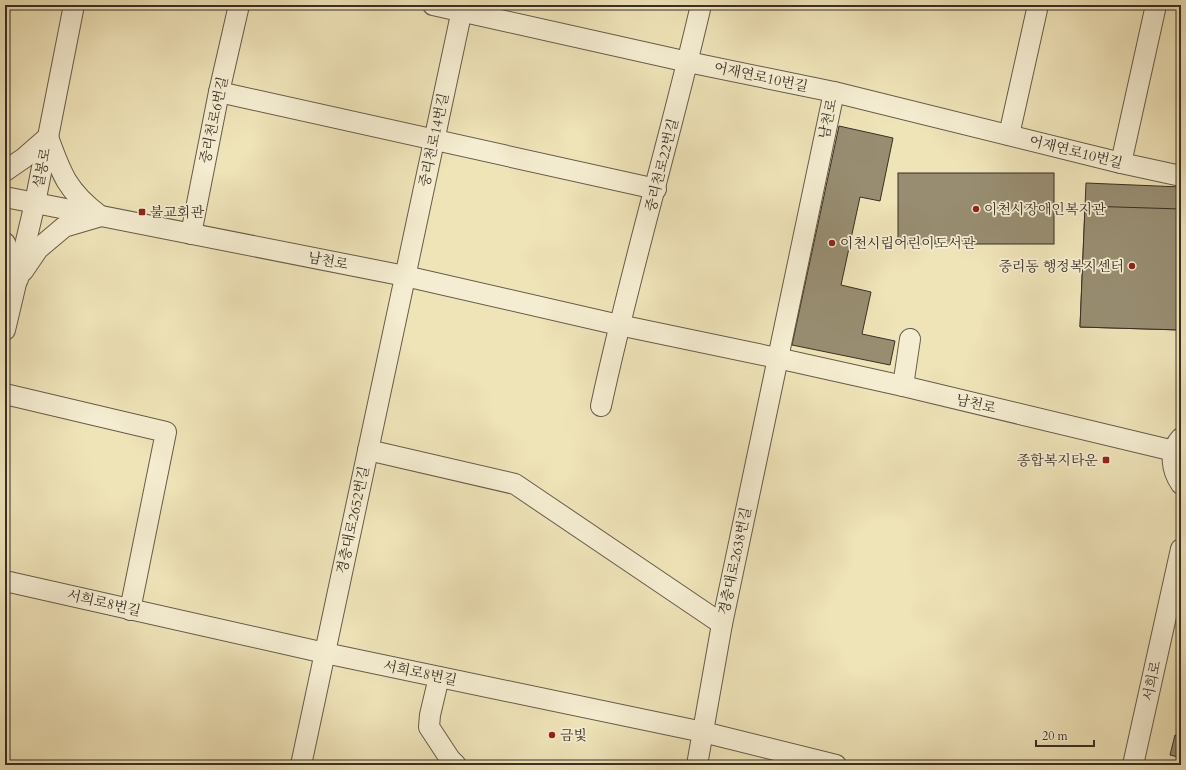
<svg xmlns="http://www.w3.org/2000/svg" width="1186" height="770" font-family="Cardo,'Noto Serif KR',serif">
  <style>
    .building { fill: #988d71; stroke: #392f24 }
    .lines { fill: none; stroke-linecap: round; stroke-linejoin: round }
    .minor-casing { stroke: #665c49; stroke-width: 22 }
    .minor { stroke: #f5edd1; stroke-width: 20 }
    .poi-dot { fill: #8f2418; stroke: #f5edd1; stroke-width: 1.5 }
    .labels { text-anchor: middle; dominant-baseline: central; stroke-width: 3.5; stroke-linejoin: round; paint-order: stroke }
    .street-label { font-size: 14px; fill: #392f24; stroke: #f5edd1 }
    .poi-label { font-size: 14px; fill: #392f24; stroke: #f5edd1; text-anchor: start }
  </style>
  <rect width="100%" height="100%" fill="#efe3b8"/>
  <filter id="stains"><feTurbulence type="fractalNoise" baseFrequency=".005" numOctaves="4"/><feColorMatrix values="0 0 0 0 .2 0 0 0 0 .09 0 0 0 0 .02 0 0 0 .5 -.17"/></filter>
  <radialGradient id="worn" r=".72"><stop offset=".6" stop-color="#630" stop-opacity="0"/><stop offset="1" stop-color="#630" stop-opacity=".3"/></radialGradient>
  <!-- building -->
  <g class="building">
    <path d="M839,126L893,138L880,201L860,197L841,285L871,292L862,334L895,341L890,365L792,345Z"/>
    <rect x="898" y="173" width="156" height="71"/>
    <path d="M1086,183L1181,187V330L1080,327Z"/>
    <path d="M1085,206L1181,209V330L1080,327Z"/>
    <path d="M1175,735L1181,736V765L1176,764L1178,757L1170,755Z"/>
  </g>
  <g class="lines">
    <defs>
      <g id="minor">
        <path d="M433,5L688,62L834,92L1121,163L1181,176"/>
        <path d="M219,92L656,189"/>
        <path d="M1009,135L1038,5"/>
        <path d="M1121,163L1156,5"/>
        <path d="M5,171L24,158L48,137C61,173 67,191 99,215"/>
        <path d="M5,197L405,276L619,325L777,358L903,386L1174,451"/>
        <path d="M191,234L219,92L239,5"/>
        <path d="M5,243L18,279"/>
        <path d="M23,271L38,249L64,227L98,217"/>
        <path d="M5,330L35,203L74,5"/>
        <path d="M903,386L910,339"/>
        <path d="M5,394L166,432L130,610"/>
        <path d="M601,406C630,271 670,139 701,5"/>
        <path d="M1181,438C1168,452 1172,471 1181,484"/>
        <path d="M368,450L515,484L722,624"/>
        <path d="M5,581L325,653L703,732L836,765"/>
        <path d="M439,677L430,715L429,727L450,759L456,765"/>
        <path d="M301,765L463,5"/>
        <path d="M697,765L722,624L834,92"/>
        <path d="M1133,765L1181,549"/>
      </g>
    </defs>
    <!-- minor casing -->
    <use href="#minor" class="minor-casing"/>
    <!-- minor -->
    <use href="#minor" class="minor"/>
  </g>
  <!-- markers -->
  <g class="poi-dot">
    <circle cx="976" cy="209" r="4"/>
    <rect x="138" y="208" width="8" height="8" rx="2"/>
    <circle cx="832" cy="243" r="4"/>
    <circle cx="1132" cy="266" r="4"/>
    <rect x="1102" y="456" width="8" height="8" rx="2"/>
    <circle cx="552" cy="735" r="4"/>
  </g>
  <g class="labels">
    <!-- street labels -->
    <g class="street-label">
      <text transform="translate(761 77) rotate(12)">어재연로10번길</text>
      <text transform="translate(828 119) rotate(-78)">남천로</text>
      <text transform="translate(214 120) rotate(-78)">중리천로6번길</text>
      <text transform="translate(434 140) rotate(-78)">중리천로14번길</text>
      <text transform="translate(1076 152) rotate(14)">어재연로10번길</text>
      <text transform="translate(662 165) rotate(-76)">중리천로22번길</text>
      <text transform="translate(42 168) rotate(-79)">설봉로</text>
      <text transform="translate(328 261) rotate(11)">남천로</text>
      <text transform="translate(976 404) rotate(13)">남천로</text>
      <text transform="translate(353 520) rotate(-78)">경충대로2652번길</text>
      <text transform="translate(735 561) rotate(-78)">경충대로2638번길</text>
      <text transform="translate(104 603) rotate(13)">서희로8번길</text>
      <text transform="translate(420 673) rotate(12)">서희로8번길</text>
      <text transform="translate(1152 681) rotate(-78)">서희로</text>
    </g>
    <!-- poi labels -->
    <g class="poi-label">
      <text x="984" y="209">이천시장애인복지관</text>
      <text x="150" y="212">불교회관</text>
      <text x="840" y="243">이천시립어린이도서관</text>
      <text x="1124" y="266" text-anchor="end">중리동 행정복지센터</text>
      <text x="1098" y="460" text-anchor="end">종합복지타운</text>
      <text x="560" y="735">금빛</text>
    </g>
  </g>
  <!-- margin -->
  <rect width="1186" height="770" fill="none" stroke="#efe3b8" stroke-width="20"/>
  <rect x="6" y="6" width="1174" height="758" fill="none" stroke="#392f24" stroke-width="2"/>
  <rect x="10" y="10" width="1166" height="750" fill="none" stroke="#392f24"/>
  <!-- scale -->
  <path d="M1036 740v6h58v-6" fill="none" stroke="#392f24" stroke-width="2"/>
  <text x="1042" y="740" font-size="12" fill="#392f24" stroke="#f5edd1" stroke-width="3" paint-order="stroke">20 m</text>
  <rect width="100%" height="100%" filter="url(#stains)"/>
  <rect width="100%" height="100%" fill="url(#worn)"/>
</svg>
